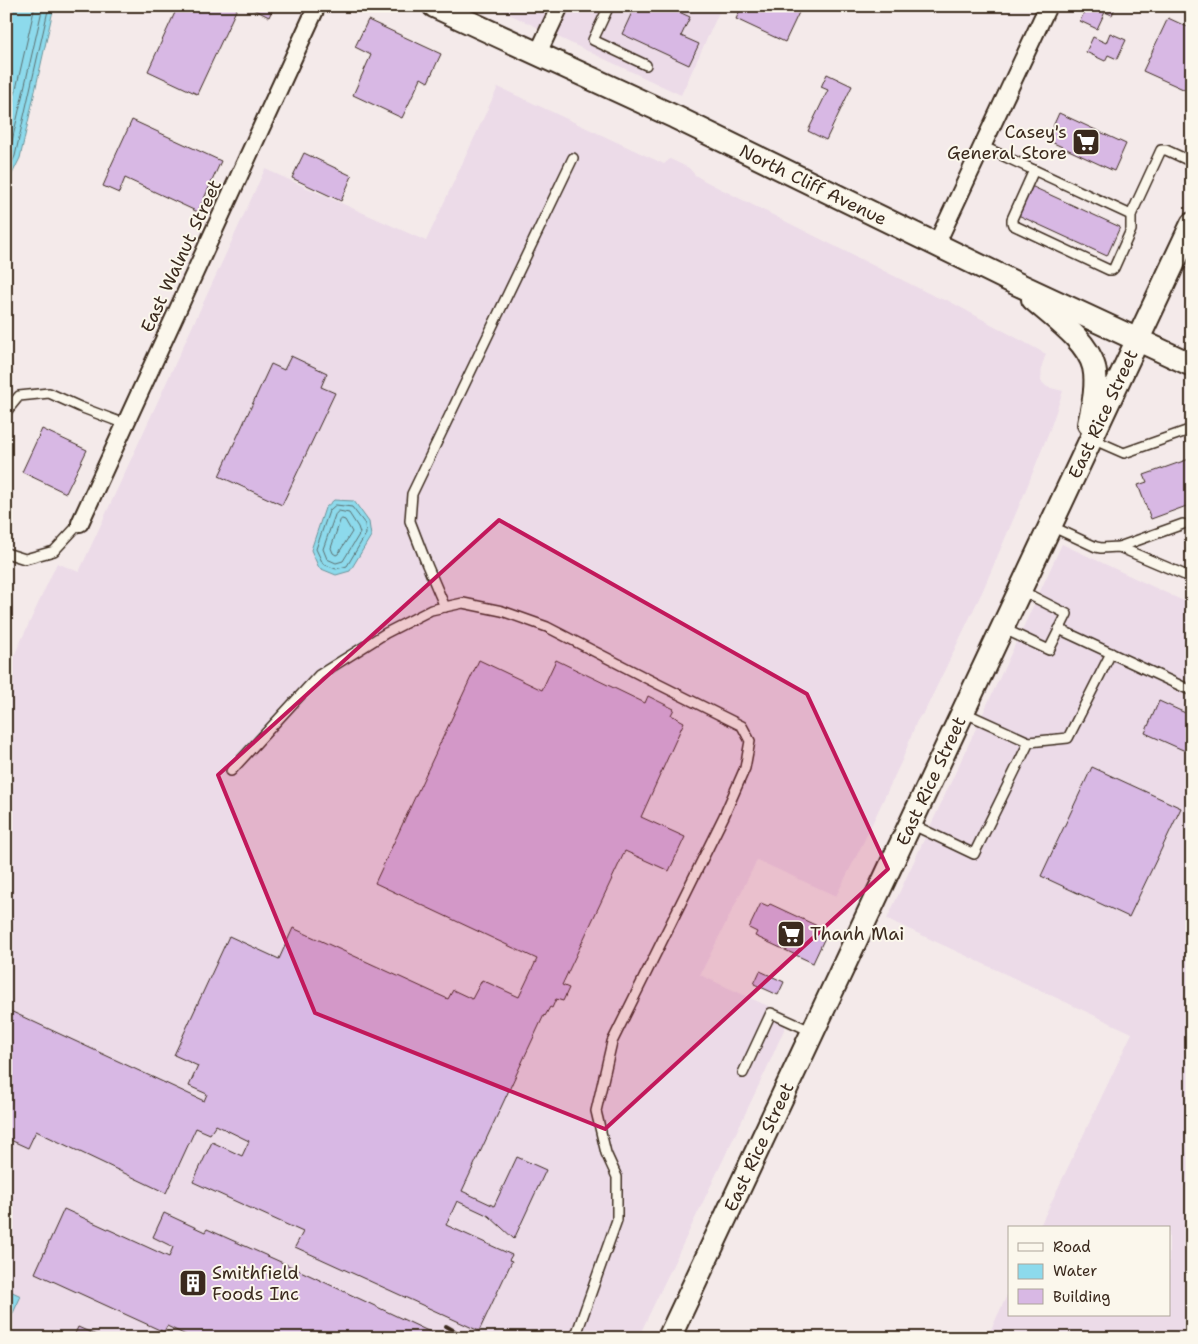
<svg xmlns="http://www.w3.org/2000/svg" width="1198" height="1344" font-family="'Shantell Sans',sans-serif">
  <style>
    .built { fill: #ecdbe8 }
    .water { fill: #8ddaec; stroke: #6c949a }
    .lines { fill: none; stroke-linecap: round; stroke-linejoin: round }
    .shore { stroke: #5c7070; stroke-width: 1 }
    .building { fill: #d8b8e4; stroke: #3b2a1e }
    .lane-casing { stroke: #3b2a1e; stroke-width: 12 }
    .street-casing { stroke: #3b2a1e; stroke-width: 20 }
    .secondary-casing { stroke: #3b2a1e; stroke-width: 26 }
    .lane { stroke: #fbf7ec; stroke-width: 9 }
    .street { stroke: #fbf7ec; stroke-width: 16 }
    .secondary { stroke: #fbf7ec; stroke-width: 22 }
    .rail { stroke: #3b2a1e; stroke-width: 4 }
    .marked { fill: #c2185b; fill-opacity: 0.2; stroke: #c2185b; stroke-width: 4; stroke-linejoin: round }
    .labels { text-anchor: middle; dominant-baseline: central; stroke-width: 4; stroke-linejoin: round; paint-order: stroke }
    .poi-label { font-size: 18px; fill: #3b2a1e; stroke: #fbf7ec; text-anchor: start }
    .street-label { font-size: 18px; fill: #3b2a1e; stroke: #fbf7ec }
  </style>
  <rect width="100%" height="100%" fill="#f4eaea"/>
  <filter id="ink" filterUnits="userSpaceOnUse"><feTurbulence type="fractalNoise" baseFrequency=".02" numOctaves="2"/><feDisplacementMap in="SourceGraphic" scale="10" xChannelSelector="R" yChannelSelector="G"/><feConvolveMatrix kernelMatrix="1 2 1 2 8 2 1 2 1" color-interpolation-filters="sRGB"/></filter>
  <g filter="url(#ink)">
    <!-- built -->
    <g class="built">
      <path d="M492,6H722L681,95Z"/>
      <path d="M498,87L664,164L670,159L689,168L695,175L703,180L932,295L944,300H947L1046,354L1042,365L1041,381L1047,387L1063,391L1050,429L1025,492L983,590L924,713L920,716L916,723L903,758L863,843L836,896L757,860L700,975L790,1016L767,1068L638,1338H6V673L57,563L79,572L265,169L426,241Z"/>
      <path d="M1062,544L1192,605V1338H987L1009,1291V1315H1169V1228H1039L1132,1033L887,919Z"/>
    </g>
    <!-- water -->
    <g class="water">
      <path d="M6,6H54L20,158L6,186Z"/>
      <path d="M334,500L354,501L369,522L371,536L350,571L336,575L319,568L311,550L325,508Z"/>
      <path d="M6,1289L21,1296L6,1328Z"/>
    </g>
    <g class="lines">
      <!-- shore -->
      <g class="shore">
        <path d="M6,133L35,6"/>
        <path d="M6,160L9,154L43,6"/>
        <path d="M6,175L15,156L49,6"/>
        <path d="M336,505L352,507L365,524L366,534L347,566L336,569L323,564L316,549L329,511Z"/>
        <path d="M339,511L349,513L358,527L360,533L343,561L336,563L327,559L323,549L335,515Z"/>
        <path d="M342,519L345,520L352,532L338,554L336,555L333,553L331,548L340,521Z"/>
      </g>
    </g>
    <!-- building -->
    <g class="building">
      <path d="M178,6H238L197,94L148,71Z"/>
      <path d="M247,6H274L269,17Z"/>
      <path d="M635,6H679L677,11L690,17L681,36L699,44L689,65L622,34Z"/>
      <path d="M742,6H802L785,42L736,19Z"/>
      <path d="M1087,6H1116L1112,15L1105,12L1097,29L1080,21Z"/>
      <path d="M1168,18L1192,29V93L1143,71Z"/>
      <path d="M368,20L441,54L428,82L421,78L402,118L353,95L371,55L355,47Z"/>
      <path d="M1110,33L1126,40L1117,59L1108,55L1105,61L1086,52L1093,37L1106,43Z"/>
      <path d="M827,74L852,86L826,140L808,131L828,90L821,87Z"/>
      <path d="M1059,113L1126,144L1114,171L1047,140Z"/>
      <path d="M132,120L221,161L198,212L125,178L119,193L103,186L110,170H109Z"/>
      <path d="M304,153L352,176L341,201L292,178Z"/>
      <path d="M1031,186L1120,227L1107,256L1018,215Z"/>
      <path d="M291,356L327,373L321,387L335,393L282,505L219,476L271,364L284,370Z"/>
      <path d="M42,429L87,450L66,493L22,472Z"/>
      <path d="M1192,458V504L1151,519L1138,485L1147,482L1144,475Z"/>
      <path d="M479,660L542,690L556,660L645,703L648,696L674,709L671,715L684,722L641,817L685,837L669,871L625,851L562,985L569,988L563,1001L556,999L552,1008L550,1007L545,1016L544,1015L462,1191L494,1206L517,1157L546,1170L514,1239L489,1216L457,1201L446,1225L512,1255L509,1260L512,1261L479,1331L295,1247L303,1232L193,1182L212,1142L242,1156L249,1141L216,1125L210,1134L196,1128L166,1193L36,1131L28,1148L6,1138V1009L204,1101L207,1094L189,1086L198,1066L174,1055L229,936L279,959L293,928L448,999L453,990L472,999L482,980L519,997L537,959L375,883Z"/>
      <path d="M1159,701L1192,716V754L1145,733Z"/>
      <path d="M1092,767L1181,808L1129,917L1041,876Z"/>
      <path d="M761,903L768,906L770,904L828,931L813,963L755,936L757,932L749,928Z"/>
      <path d="M760,971L784,982L778,995L754,984Z"/>
      <path d="M64,1209L169,1257L173,1247L153,1237L164,1213L205,1232L207,1229L292,1267L443,1338H192L167,1326L164,1332L35,1273Z"/>
      <path d="M78,1327L103,1338H73Z"/>
    </g>
    <g class="lines">
      <defs>
        <g id="lane">
          <path d="M609,6L593,40L646,65"/>
          <path d="M982,146L1131,215L1161,150H1166L1192,162"/>
          <path d="M1034,170L1012,219V222L1013,225L1109,270H1112L1114,268L1131,230V215"/>
          <path d="M6,412L19,396L49,393L80,407L125,424"/>
          <path d="M1092,439L1124,453L1192,429"/>
          <path d="M1051,526L1096,547L1101,548L1119,547L1192,578"/>
          <path d="M1119,547L1183,524"/>
          <path d="M6,553L25,559L54,551L80,523"/>
          <path d="M445,607L427,565L410,521L412,494L573,158"/>
          <path d="M1002,628L1049,650L1067,614L1020,590"/>
          <path d="M1059,629L1192,691"/>
          <path d="M1029,742L1068,738L1111,653"/>
          <path d="M231,771L319,675L386,633L431,610L463,603L502,611L547,627L648,679L742,726L750,741L745,768L724,816L612,1042L596,1111L606,1153L617,1177V1220L575,1338"/>
          <path d="M911,824L974,854L1029,742L963,712"/>
          <path d="M743,1073L771,1013L813,1032"/>
        </g>
        <g id="street">
          <path d="M538,53L560,6"/>
          <path d="M936,245L1048,6"/>
          <path d="M80,523L317,6"/>
        </g>
        <g id="secondary">
          <path d="M434,6L675,117L1013,282L1192,365"/>
          <path d="M1033,299C1053,317 1087,340 1094,367C1098,385 1093,406 1089,424"/>
          <path d="M669,1338L1192,224"/>
        </g>
      </defs>
      <!-- lane casing -->
      <use href="#lane" class="lane-casing"/>
      <!-- street casing -->
      <use href="#street" class="street-casing"/>
      <!-- secondary casing -->
      <use href="#secondary" class="secondary-casing"/>
      <!-- lane -->
      <use href="#lane" class="lane"/>
      <!-- street -->
      <use href="#street" class="street"/>
      <!-- secondary -->
      <use href="#secondary" class="secondary"/>
      <!-- rail -->
      <path class="rail" d="M446,1326L467,1338"/>
    </g>
  </g>
  <!-- marked area -->
  <path class="marked" d="M499,520L807,694L888,869L605,1129L315,1013L218,775Z"/>
  <!-- icons -->
  <defs>
    <symbol id="supermarket-square" viewBox="-11 -11 22 22"><rect x="-9" y="-9" width="18" height="18" rx="4" fill="#3b2a1e" stroke="#fbf7ec"/><path d="M-6-5.5h2.5l.6 2H6L4.5 2H-2.5L-4.4-4H-6ZM-1.5 3.2a1.3 1.3 0 1 0 .1 0ZM3 3.2a1.3 1.3 0 1 0 .1 0Z" fill="#fff"/></symbol>
    <symbol id="building-square" viewBox="-11 -11 22 22"><rect x="-9" y="-9" width="18" height="18" rx="4" fill="#3b2a1e" stroke="#fbf7ec"/><path d="M-4-6H4V6H1V3H-1V6H-4ZM-2.5-4.3h1.7v1.8h-1.7ZM.8-4.3h1.7v1.8H.8ZM-2.5-1h1.7V.8h-1.7ZM.8-1h1.7V.8H.8Z" fill="#fff"/></symbol>
  </defs>
  <g fill-rule="evenodd">
    <use href="#supermarket-square" x="1070" y="126" width="32" height="32"/>
    <use href="#supermarket-square" x="775" y="918" width="32" height="32"/>
    <use href="#building-square" x="177" y="1267" width="32" height="32"/>
  </g>
  <g class="labels">
    <!-- poi labels -->
    <g class="poi-label">
      <text x="1067" y="132" text-anchor="end">Casey's<tspan x="1067" dy="21">General Store</tspan></text>
      <text x="810" y="934">Thanh Mai</text>
      <text x="212" y="1273">Smithfield<tspan x="212" dy="21">Foods Inc</tspan></text>
    </g>
    <!-- street labels -->
    <g class="street-label">
      <text transform="translate(813 185) rotate(26)">North Cliff Avenue</text>
      <text transform="translate(181 256) rotate(-65)">East Walnut Street</text>
      <text transform="translate(1103 414) rotate(-65)">East Rice Street</text>
      <text transform="translate(931 781) rotate(-65)">East Rice Street</text>
      <text transform="translate(759 1147) rotate(-65)">East Rice Street</text>
    </g>
  </g>
  <!-- margin -->
  <rect width="1198" height="1344" fill="none" stroke="#fbf7ec" stroke-width="25"/>
  <rect x="12" y="12" width="1173" height="1319" fill="none" stroke="#3b2a1e" stroke-width="2" filter="url(#ink)"/>
  <!-- legend -->
  <rect x="1008" y="1226" width="162" height="90" fill="#fbf7ec" stroke="#aea59a"/>
  <rect x="1018" y="1243" width="25" height="8" fill="#fbf7ec" stroke="#aea59a"/>
  <text x="1053" y="1252" font-size="15" fill="#3b2a1e">Road</text>
  <rect x="1018" y="1264" width="25" height="15" fill="#8ddaec" stroke="#aea59a"/>
  <text x="1053" y="1276" font-size="15" fill="#3b2a1e">Water</text>
  <rect x="1018" y="1289" width="25" height="15" fill="#d8b8e4" stroke="#aea59a"/>
  <text x="1053" y="1302" font-size="15" fill="#3b2a1e">Building</text>
</svg>
